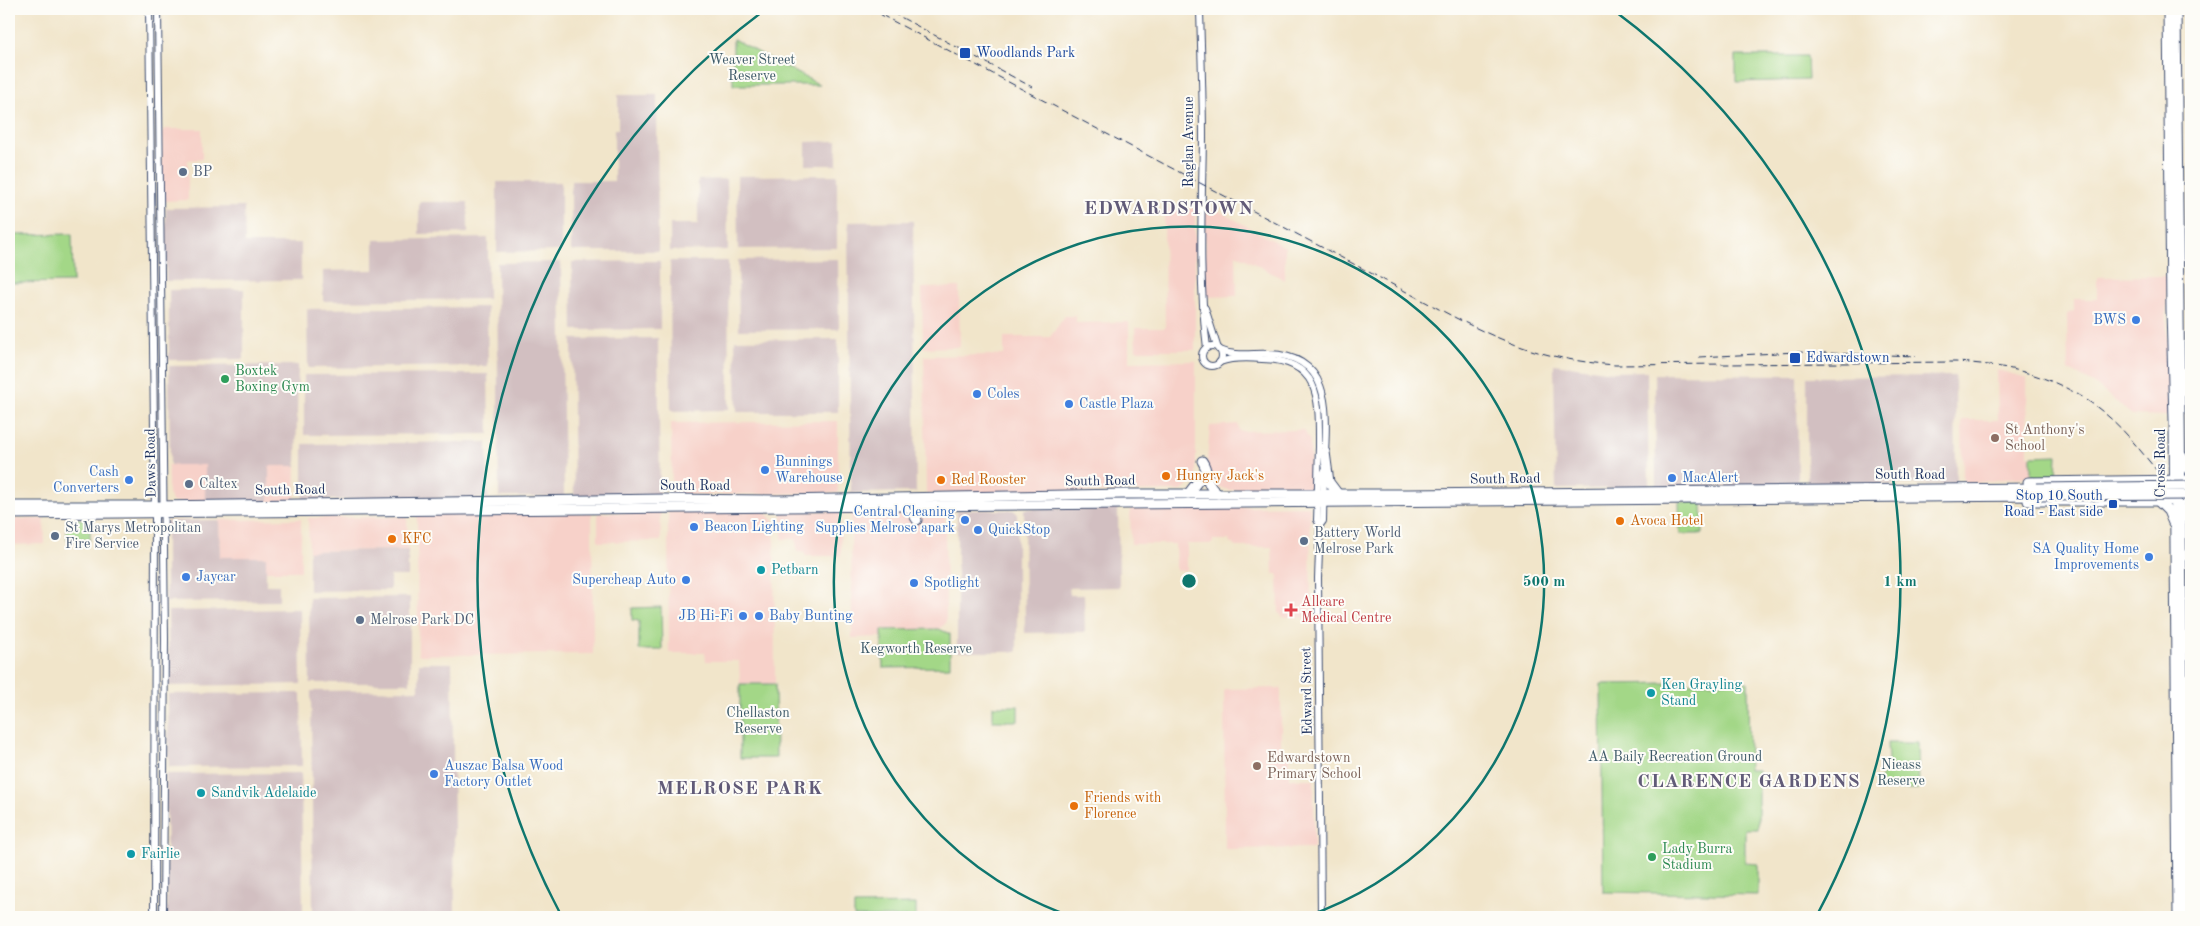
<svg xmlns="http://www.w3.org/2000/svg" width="2200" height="926" font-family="'Old Standard TT',serif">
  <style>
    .built { fill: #f7d1c9 }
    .industrial { fill: #d2bfc1 }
    .green { fill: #a3d787; stroke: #5f8372 }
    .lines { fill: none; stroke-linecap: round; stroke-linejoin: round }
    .secondary-casing { stroke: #3b4a6e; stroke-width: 8 }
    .highway-casing { stroke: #3b4a6e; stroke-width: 11 }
    .secondary { stroke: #fff; stroke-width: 6 }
    .highway { stroke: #fff; stroke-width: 9 }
    .rail { stroke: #1b2f5e; stroke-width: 1; stroke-dasharray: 8 4; stroke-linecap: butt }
    .highway-bridge-casing { stroke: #3b4a6e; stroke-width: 11; stroke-linecap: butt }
    .highway-bridge { stroke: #fff; stroke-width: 9 }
    .ring { fill: none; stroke: #0f766e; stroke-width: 2.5 }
    .transit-dot { fill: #1a4fb4; stroke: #fdfcf7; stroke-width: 2 }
    .service-dot { fill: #5c6f8a; stroke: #fdfcf7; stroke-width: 2 }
    .shop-dot { fill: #3f7fe0; stroke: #fdfcf7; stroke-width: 2 }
    .leisure-dot { fill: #2e9e5b; stroke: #fdfcf7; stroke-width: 2 }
    .education-dot { fill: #8d6e63; stroke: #fdfcf7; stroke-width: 2 }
    .food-dot { fill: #e8710a; stroke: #fdfcf7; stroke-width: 2 }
    .culture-dot { fill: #0f9aa8; stroke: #fdfcf7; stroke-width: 2 }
    .health-dot { fill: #e0444e; stroke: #fdfcf7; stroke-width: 2 }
    .labels { text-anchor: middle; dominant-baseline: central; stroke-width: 4; stroke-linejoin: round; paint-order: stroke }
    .transit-label { font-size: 14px; fill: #164399; stroke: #fdfcf7; text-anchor: start }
    .park-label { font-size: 14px; fill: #3d5968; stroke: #fdfcf7 }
    .street-label { font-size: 14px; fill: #1b2f5e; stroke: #fdfcf7 }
    .service-label { font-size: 14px; fill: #4e5e75; stroke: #fdfcf7; text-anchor: start }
    .shop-label { font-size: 14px; fill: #366cbe; stroke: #fdfcf7; text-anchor: start }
    .leisure-label { font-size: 14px; fill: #27864d; stroke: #fdfcf7; text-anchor: start }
    .education-label { font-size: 14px; fill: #785e54; stroke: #fdfcf7; text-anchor: start }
    .food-label { font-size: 14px; fill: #c56008; stroke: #fdfcf7; text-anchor: start }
    .culture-label { font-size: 14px; fill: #0d838f; stroke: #fdfcf7; text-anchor: start }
    .health-label { font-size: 14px; fill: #be3a42; stroke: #fdfcf7; text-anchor: start }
    .district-label { font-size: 19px; font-weight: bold; letter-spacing: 1px; fill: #615b78; stroke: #fdfcf7 }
    .centre { fill: #0f766e; stroke: #fdfcf7; stroke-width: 2.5 }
    .ring-label { font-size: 15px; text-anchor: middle; font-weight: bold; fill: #0f766e; stroke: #fdfcf7; stroke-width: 4; stroke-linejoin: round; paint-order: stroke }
  </style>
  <rect width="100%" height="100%" fill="#fdfcf7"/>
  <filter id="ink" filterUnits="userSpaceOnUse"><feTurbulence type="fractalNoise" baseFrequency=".02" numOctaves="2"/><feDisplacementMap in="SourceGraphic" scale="10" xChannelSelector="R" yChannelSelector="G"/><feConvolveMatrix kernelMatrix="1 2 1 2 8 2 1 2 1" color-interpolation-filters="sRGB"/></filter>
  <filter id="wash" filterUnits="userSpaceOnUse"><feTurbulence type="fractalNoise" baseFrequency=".0096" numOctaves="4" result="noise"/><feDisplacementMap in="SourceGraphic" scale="20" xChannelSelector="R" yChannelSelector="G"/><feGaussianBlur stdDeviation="1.12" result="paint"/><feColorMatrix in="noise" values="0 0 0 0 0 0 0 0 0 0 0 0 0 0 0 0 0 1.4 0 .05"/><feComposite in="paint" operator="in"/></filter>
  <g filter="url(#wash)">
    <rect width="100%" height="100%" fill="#f1e5ca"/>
    <!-- built -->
    <g class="built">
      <path d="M165,129H202V159L188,160V200L165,201L162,198V133Z"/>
      <path d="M1195,208V350H1136L1135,328H1165L1164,209Z"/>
      <path d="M1205,209H1215L1285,247V280L1236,254L1237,296L1205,297Z"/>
      <path d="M2166,276L2168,416L2132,415L2097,386L2068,370L2067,314L2074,311V299H2097V277Z"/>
      <path d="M959,287L960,347L923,348L922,288Z"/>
      <path d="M1065,316H1076V323L1129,322V362L1196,361V479L1182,491L926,494L924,356L1004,355V337H1050Z"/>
      <path d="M1997,370L2027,378L2028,455L2031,456V476L1965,484L1963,480L1962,420H1998Z"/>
      <path d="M838,421V493L672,495L671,423Z"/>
      <path d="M1238,424L1239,431L1304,430L1310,441L1311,488L1308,489L1228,490L1214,485L1206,472L1210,426Z"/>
      <path d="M168,465H205V503L172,502L168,494Z"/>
      <path d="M269,466H296L295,501L269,502Z"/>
      <path d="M1310,506L1311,617H1283L1279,613L1278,574H1273L1272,547H1235L1234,544H1230L1229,540H1213V544H1187V570L1176,571L1175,544H1131L1130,509Z"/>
      <path d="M945,509L946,623L939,629L883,630L882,637L852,638L851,511Z"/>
      <path d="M764,511L774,522L775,684H740L739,661H706L705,653H669L668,512Z"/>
      <path d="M840,511L841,556H805V552H797L796,539H782V512Z"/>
      <path d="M660,512L661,541L598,542V513Z"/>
      <path d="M592,513L593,654L418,655L417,514Z"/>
      <path d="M407,517L408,550L309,551L308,518Z"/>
      <path d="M9,519H44L45,544L9,545Z"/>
      <path d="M301,519V571H266V557L220,558L219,520Z"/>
      <path d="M1281,688V752L1289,753V779H1314V848L1225,849L1224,689Z"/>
    </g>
    <!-- industrial -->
    <g class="industrial">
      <path d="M618,95H657L658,251H571V181H614V129H618Z"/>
      <path d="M837,141V165H806V142Z"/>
      <path d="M837,175V248L738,249L737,176Z"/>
      <path d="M727,179L728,250L670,251V224H698V180Z"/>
      <path d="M497,182H561V251L497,252Z"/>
      <path d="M419,202H468V233L419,234Z"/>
      <path d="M244,207L245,243H301V280L166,281V208Z"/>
      <path d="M913,221L916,492L851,493L848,222Z"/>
      <path d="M488,238V299L323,301V271L374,270V240Z"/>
      <path d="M838,259L839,329L739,330L738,260Z"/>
      <path d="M660,261V329L573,330L572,262Z"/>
      <path d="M670,261H728L729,410L671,411Z"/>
      <path d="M561,262L564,497H499L497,263Z"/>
      <path d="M244,289V359L169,360V290Z"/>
      <path d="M487,307L488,366L308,368L307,309Z"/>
      <path d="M658,338L660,496L574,497L572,339Z"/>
      <path d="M838,339V412H737L735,340Z"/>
      <path d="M1554,364L1613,372L1647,371L1649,488L1556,489Z"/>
      <path d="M298,365L296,466H269V502L205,503V465H170L169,366Z"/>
      <path d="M488,374L489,434L304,435V375Z"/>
      <path d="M1655,374L1797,375L1798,487H1656Z"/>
      <path d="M1955,376L1956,484L1807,485V377Z"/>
      <path d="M487,442L488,498L303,500V444Z"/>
      <path d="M1118,508L1119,587L1069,588L1070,595H1084L1085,632L1025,633L1024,509Z"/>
      <path d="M957,510H1013L1017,513V652H957Z"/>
      <path d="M219,520L220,557H266V585H279V601L166,602V521Z"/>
      <path d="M408,550V576H390V590L309,591V551Z"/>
      <path d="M410,597V683H310L309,598Z"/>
      <path d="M300,609L301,684L169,686L168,611Z"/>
      <path d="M419,663H452L455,917H313L311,691L419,690Z"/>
      <path d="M301,693L302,766L169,767L168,694Z"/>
      <path d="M301,773L303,917H167L166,774Z"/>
    </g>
    <!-- green -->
    <g class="green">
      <path d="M733,39L820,85H733Z"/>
      <path d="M1736,56H1807L1808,80L1736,82Z"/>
      <path d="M72,234L73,282L9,283V235Z"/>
      <path d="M2057,455L2056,476H2031V456Z"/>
      <path d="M1679,502H1702L1703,534H1680Z"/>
      <rect x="67" y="519" width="23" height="21"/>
      <path d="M661,607L662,650H639V621L632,620V608Z"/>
      <path d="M939,629L950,634V667L883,668L882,630Z"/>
      <path d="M1748,682L1749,770H1758V829H1745V863L1758,864V895L1603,892L1601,684Z"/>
      <path d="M740,684H775L776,758H740Z"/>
      <rect x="993" y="706" width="25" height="15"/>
      <path d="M1887,743H1918L1919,789H1881L1878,784L1888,760Z"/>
      <path d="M916,904V917H854V905Z"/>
    </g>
  </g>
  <g filter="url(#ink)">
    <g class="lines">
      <defs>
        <g id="secondary">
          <path d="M149,9L155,514L154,917"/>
          <path d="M158,9L165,639L163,917"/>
          <path d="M1200,9C1201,52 1203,95 1203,138C1202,208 1198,278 1207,348"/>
          <path d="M1205,308L1218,349"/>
          <circle cx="1212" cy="356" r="10"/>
          <path d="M1220,350C1235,357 1253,353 1269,354C1331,356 1327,409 1325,455"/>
          <path d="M1220,362C1233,357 1249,358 1262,359C1322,360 1319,401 1319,447C1318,471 1318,496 1317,520L1320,525L1318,578L1321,917"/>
          <path d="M1320,525L1323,521L1324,472"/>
        </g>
        <g id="highway">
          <path d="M2168,9L2171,310L2174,421L2178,917"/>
          <path d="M2176,9L2185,917"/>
          <path d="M1325,452L1329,482L1338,494"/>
          <path d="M2182,456L2191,473"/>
          <path d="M1202,461C1211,474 1202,482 1218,494"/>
          <path d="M2028,482L2191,480"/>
          <path d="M1188,494L1202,476"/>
          <path d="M2028,501H2191"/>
          <path d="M2158,501L2168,511L2173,523"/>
          <path d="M9,506H155L664,499L778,500L1124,494H1408L2037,488"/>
          <path d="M908,506L917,520"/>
          <path d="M9,514L2038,496"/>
        </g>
      </defs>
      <!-- secondary casing -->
      <use href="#secondary" class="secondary-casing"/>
      <!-- highway casing -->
      <use href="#highway" class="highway-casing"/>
      <!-- secondary -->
      <use href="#secondary" class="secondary"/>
      <!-- highway -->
      <use href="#highway" class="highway"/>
      <!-- rail -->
      <g class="rail">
        <path d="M870,9L1456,318C1513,347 1551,360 1615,365L1955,362C2023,365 2082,384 2128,436C2150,461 2170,488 2191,513"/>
        <path d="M891,12L1032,87"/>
        <path d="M1699,357L1797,352L1916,356"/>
      </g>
      <defs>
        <g id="highway-bridge">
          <path d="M2037,488L2191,486"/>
          <path d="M2038,496L2191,495"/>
        </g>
      </defs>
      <!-- highway-bridge casing -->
      <use href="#highway-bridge" class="highway-bridge-casing"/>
      <!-- highway-bridge -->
      <use href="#highway-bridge" class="highway-bridge"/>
    </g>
  </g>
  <!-- distance rings -->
  <g class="ring">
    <path d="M1073 917A355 355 0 1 1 1305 917"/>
    <path d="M561 915A711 711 0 0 1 766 9M1612 9A711 711 0 0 1 1817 915"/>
  </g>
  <!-- markers -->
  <g class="transit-dot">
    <rect x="959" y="47" width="12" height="12" rx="2.5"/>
    <rect x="1789" y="352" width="12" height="12" rx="2.5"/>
    <rect x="2108" y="499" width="10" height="10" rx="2.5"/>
  </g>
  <g class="service-dot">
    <circle cx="183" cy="172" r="5"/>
    <circle cx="189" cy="484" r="5"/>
    <circle cx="55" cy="536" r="5"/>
    <circle cx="1304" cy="541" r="5"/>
    <circle cx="360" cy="620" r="5"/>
  </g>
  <g class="shop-dot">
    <circle cx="2136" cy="320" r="5"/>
    <circle cx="977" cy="394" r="5"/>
    <circle cx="1069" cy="404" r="5"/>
    <circle cx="765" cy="470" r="5"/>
    <circle cx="1672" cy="478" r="5"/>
    <circle cx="129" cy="480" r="5"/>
    <circle cx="965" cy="520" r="5"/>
    <circle cx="694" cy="527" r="5"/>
    <circle cx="978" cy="530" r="5"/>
    <circle cx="2149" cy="557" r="5"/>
    <circle cx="186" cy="577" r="5"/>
    <circle cx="686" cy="580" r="5"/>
    <circle cx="914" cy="583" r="5"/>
    <circle cx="743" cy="616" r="5"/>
    <circle cx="759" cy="616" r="5"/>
    <circle cx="434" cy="774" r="5"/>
  </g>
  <g class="leisure-dot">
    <circle cx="225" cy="379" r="5"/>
    <circle cx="1652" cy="857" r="5"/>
  </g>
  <g class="education-dot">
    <circle cx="1995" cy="438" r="5"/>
    <circle cx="1257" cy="766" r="5"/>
  </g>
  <g class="food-dot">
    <circle cx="1166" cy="476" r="5"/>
    <circle cx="941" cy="480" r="5"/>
    <circle cx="1620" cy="521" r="5"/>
    <circle cx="392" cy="539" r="5"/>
    <circle cx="1074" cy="806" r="5"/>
  </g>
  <g class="culture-dot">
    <circle cx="761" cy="570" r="5"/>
    <circle cx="1651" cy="693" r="5"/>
    <circle cx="201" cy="793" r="5"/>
    <circle cx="131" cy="854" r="5"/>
  </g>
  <path class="health-dot" d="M1288.5 602.5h5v5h5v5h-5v5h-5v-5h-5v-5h5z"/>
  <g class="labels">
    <!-- transit labels -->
    <g class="transit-label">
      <text x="976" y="53">Woodlands Park</text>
      <text x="1806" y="358">Edwardstown</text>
      <text x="2103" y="496" text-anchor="end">Stop 10 South<tspan x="2103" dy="16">Road - East side</tspan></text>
    </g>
    <!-- park labels -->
    <g class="park-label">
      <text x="752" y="60">Weaver Street<tspan x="752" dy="16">Reserve</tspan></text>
      <text x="916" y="649">Kegworth Reserve</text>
      <text x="758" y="713">Chellaston<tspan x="758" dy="16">Reserve</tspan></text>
      <text x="1675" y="757">AA Baily Recreation Ground</text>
      <text x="1901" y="765">Nieass<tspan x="1901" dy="16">Reserve</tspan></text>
    </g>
    <!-- street labels -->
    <g class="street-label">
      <text transform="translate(1189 142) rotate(-90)">Raglan Avenue</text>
      <text transform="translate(151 463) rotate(-91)">Daws Road</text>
      <text transform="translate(2161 463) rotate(-90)">Cross Road</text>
      <text x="1910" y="475">South Road</text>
      <text transform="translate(1505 479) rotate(-1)">South Road</text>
      <text transform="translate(1100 481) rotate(-1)">South Road</text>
      <text x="695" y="486">South Road</text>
      <text transform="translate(290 490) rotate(-1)">South Road</text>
      <text transform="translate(1307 691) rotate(-91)">Edward Street</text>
    </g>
    <!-- service labels -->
    <g class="service-label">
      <text x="193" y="172">BP</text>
      <text x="199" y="484">Caltex</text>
      <text x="65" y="528">St Marys Metropolitan<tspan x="65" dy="16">Fire Service</tspan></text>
      <text x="1314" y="533">Battery World<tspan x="1314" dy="16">Melrose Park</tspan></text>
      <text x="370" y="620">Melrose Park DC</text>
    </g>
    <!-- shop labels -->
    <g class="shop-label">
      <text x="2126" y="320" text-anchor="end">BWS</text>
      <text x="987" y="394">Coles</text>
      <text x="1079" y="404">Castle Plaza</text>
      <text x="775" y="462">Bunnings<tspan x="775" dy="16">Warehouse</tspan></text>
      <text x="119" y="472" text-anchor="end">Cash<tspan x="119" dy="16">Converters</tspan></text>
      <text x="1682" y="478">MacAlert</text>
      <text x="955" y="512" text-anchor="end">Central Cleaning<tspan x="955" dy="16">Supplies Melrose apark</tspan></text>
      <text x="704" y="527">Beacon Lighting</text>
      <text x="988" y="530">QuickStop</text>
      <text x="2139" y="549" text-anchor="end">SA Quality Home<tspan x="2139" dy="16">Improvements</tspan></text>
      <text x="196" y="577">Jaycar</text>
      <text x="676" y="580" text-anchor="end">Supercheap Auto</text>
      <text x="924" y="583">Spotlight</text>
      <text x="733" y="616" text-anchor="end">JB Hi-Fi</text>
      <text x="769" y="616">Baby Bunting</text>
      <text x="444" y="766">Auszac Balsa Wood<tspan x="444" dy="16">Factory Outlet</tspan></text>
    </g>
    <!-- leisure labels -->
    <g class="leisure-label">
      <text x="235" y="371">Boxtek<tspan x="235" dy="16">Boxing Gym</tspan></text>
      <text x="1662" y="849">Lady Burra<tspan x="1662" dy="16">Stadium</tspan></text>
    </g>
    <!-- education labels -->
    <g class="education-label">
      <text x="2005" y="430">St Anthony's<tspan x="2005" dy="16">School</tspan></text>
      <text x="1267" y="758">Edwardstown<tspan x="1267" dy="16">Primary School</tspan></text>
    </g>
    <!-- food labels -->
    <g class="food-label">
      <text x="1176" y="476">Hungry Jack's</text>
      <text x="951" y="480">Red Rooster</text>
      <text x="1630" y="521">Avoca Hotel</text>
      <text x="402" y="539">KFC</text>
      <text x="1084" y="798">Friends with<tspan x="1084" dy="16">Florence</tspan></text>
    </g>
    <!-- culture labels -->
    <g class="culture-label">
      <text x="771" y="570">Petbarn</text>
      <text x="1661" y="685">Ken Grayling<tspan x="1661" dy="16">Stand</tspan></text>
      <text x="211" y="793">Sandvik Adelaide</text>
      <text x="141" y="854">Fairlie</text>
    </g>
    <!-- health labels -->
    <g class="health-label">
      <text x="1301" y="602">Allcare<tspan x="1301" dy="16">Medical Centre</tspan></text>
    </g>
    <!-- district labels -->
    <g class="district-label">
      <text x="1169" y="209">EDWARDSTOWN</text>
      <text x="1749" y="782">CLARENCE GARDENS</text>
      <text x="740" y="789">MELROSE PARK</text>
    </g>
  </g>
  <circle cx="1189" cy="581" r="8" class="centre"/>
  <g class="ring-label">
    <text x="1544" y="586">500 m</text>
    <text x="1900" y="586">1 km</text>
  </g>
  <!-- margin -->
  <rect width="2200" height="926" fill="none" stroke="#fdfcf7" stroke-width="30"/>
</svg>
